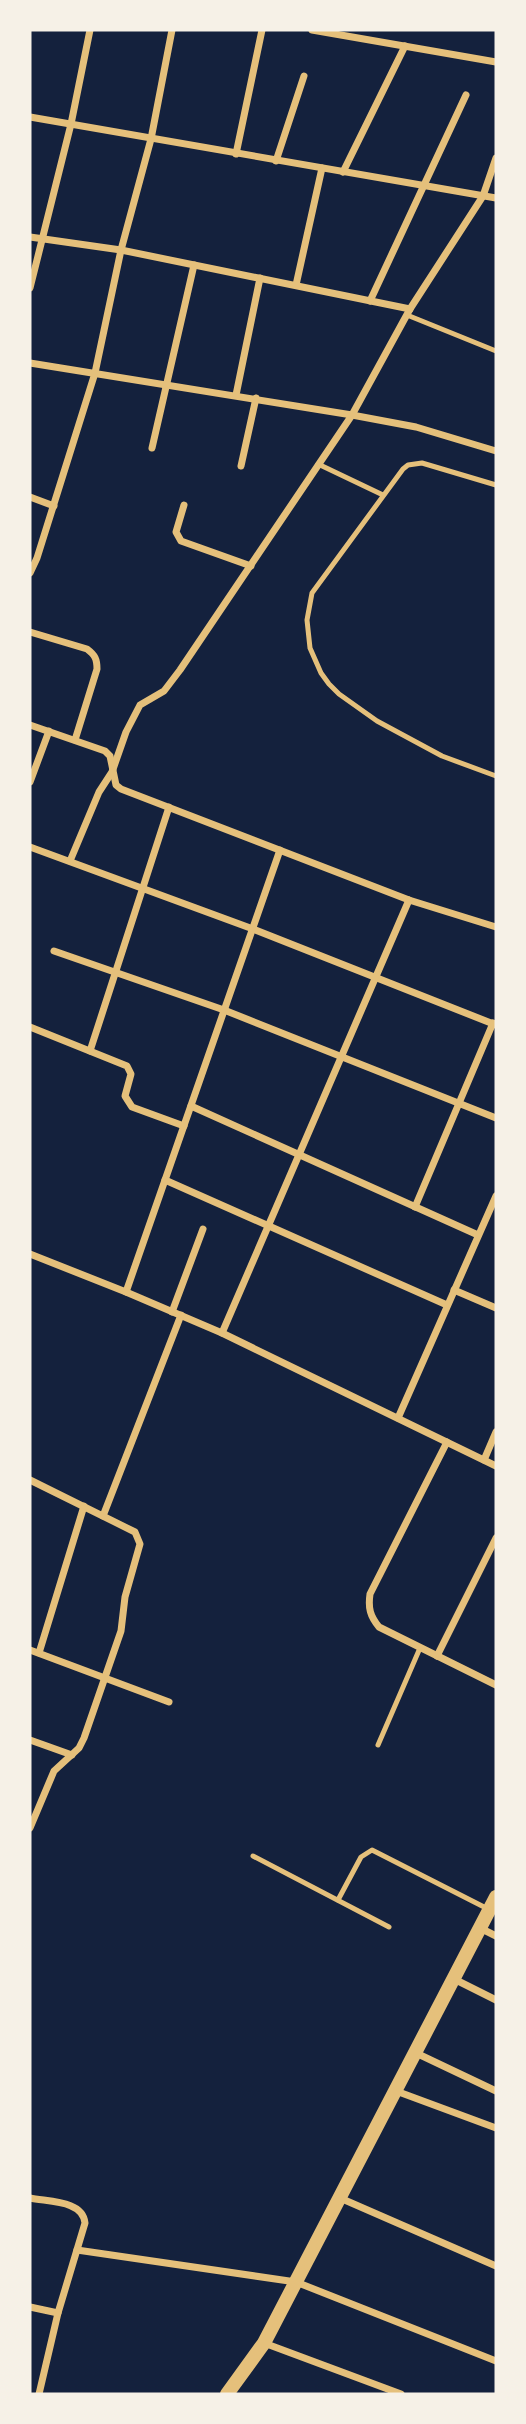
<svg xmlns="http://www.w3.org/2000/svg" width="526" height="2424" font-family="Rubik,sans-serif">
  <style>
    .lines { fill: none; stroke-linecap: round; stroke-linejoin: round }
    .service { stroke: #e5c07b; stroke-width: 5 }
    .minor { stroke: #e5c07b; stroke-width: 7 }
    .secondary { stroke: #e5c07b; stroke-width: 14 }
  </style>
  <rect width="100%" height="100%" fill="#14213d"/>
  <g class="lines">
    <!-- service -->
    <g class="service">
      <path d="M407,315L496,351"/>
      <path d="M318,464L383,495"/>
      <path d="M496,485L422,463L408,465L403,469L312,593L307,620L310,648L321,673L329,684L339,694L377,721L442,756L496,776"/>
      <path d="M378,1745L420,1648"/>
      <path d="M253,1856L389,1927"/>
      <path d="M338,1900L361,1857L372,1850L488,1909"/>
    </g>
    <!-- minor -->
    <g class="minor">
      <path d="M312,30L496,62"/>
      <path d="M30,117L496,198"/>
      <path d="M236,154L262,30"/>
      <path d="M276,161L304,76"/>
      <path d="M343,172L405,46"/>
      <path d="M30,237L121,250L410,309"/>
      <path d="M296,285L322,168"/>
      <path d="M30,288L71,124L90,30"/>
      <path d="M370,301L466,95"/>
      <path d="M30,363L352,415L416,427L496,451"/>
      <path d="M236,395L260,278"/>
      <path d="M152,448L194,265"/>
      <path d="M241,466L256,398"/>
      <path d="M30,497L54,506"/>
      <path d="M184,505L176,532L181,541L251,566"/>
      <path d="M30,573L37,558L95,373L121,250L151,139L172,30"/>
      <path d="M30,632L87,649C95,655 97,659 97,669L75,740"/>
      <path d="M30,725L105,751L110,756L116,785L121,789L409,900L496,927"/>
      <path d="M30,782L49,731"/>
      <path d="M30,847L253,929L496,1025"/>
      <path d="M70,861L99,792L112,772L126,732L140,705L164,691L180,670L352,415L410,309L483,196L496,158"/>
      <path d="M54,951L224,1010L496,1118"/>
      <path d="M30,1027L127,1066L131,1074L125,1096L132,1107L184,1126"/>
      <path d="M90,1051L169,807"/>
      <path d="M191,1106L478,1235"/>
      <path d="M165,1180L447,1305"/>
      <path d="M415,1207L493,1023"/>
      <path d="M30,1254L126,1292L222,1333L496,1466"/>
      <path d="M454,1290L496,1308"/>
      <path d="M126,1292L280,850"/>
      <path d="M172,1312L203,1229"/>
      <path d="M222,1333L409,900"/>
      <path d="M398,1418L496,1196"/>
      <path d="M447,1442L370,1594C368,1608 370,1616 379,1627L496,1685"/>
      <path d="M484,1460L496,1432"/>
      <path d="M30,1480L135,1532L140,1544L125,1597L121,1631L84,1738L79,1748L54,1771L30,1828"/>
      <path d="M103,1516L181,1315"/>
      <path d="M30,1650L169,1702"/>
      <path d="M39,1653L84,1506"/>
      <path d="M437,1656L496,1538"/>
      <path d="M30,1740L72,1755"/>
      <path d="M480,1928L496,1936"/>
      <path d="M454,1979L496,2000"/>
      <path d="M416,2053L496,2091"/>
      <path d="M396,2091L496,2128"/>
      <path d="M30,2198C48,2202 83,2200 85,2223L58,2313L39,2394"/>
      <path d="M340,2198L496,2266"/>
      <path d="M77,2250L296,2282L496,2361"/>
      <path d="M30,2307L58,2313"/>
      <path d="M264,2343L401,2394"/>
    </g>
    <!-- secondary -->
    <path class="secondary" d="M227,2394L264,2343L496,1897"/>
  </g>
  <!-- border -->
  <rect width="526" height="2424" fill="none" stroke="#f6f1e7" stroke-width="63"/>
</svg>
